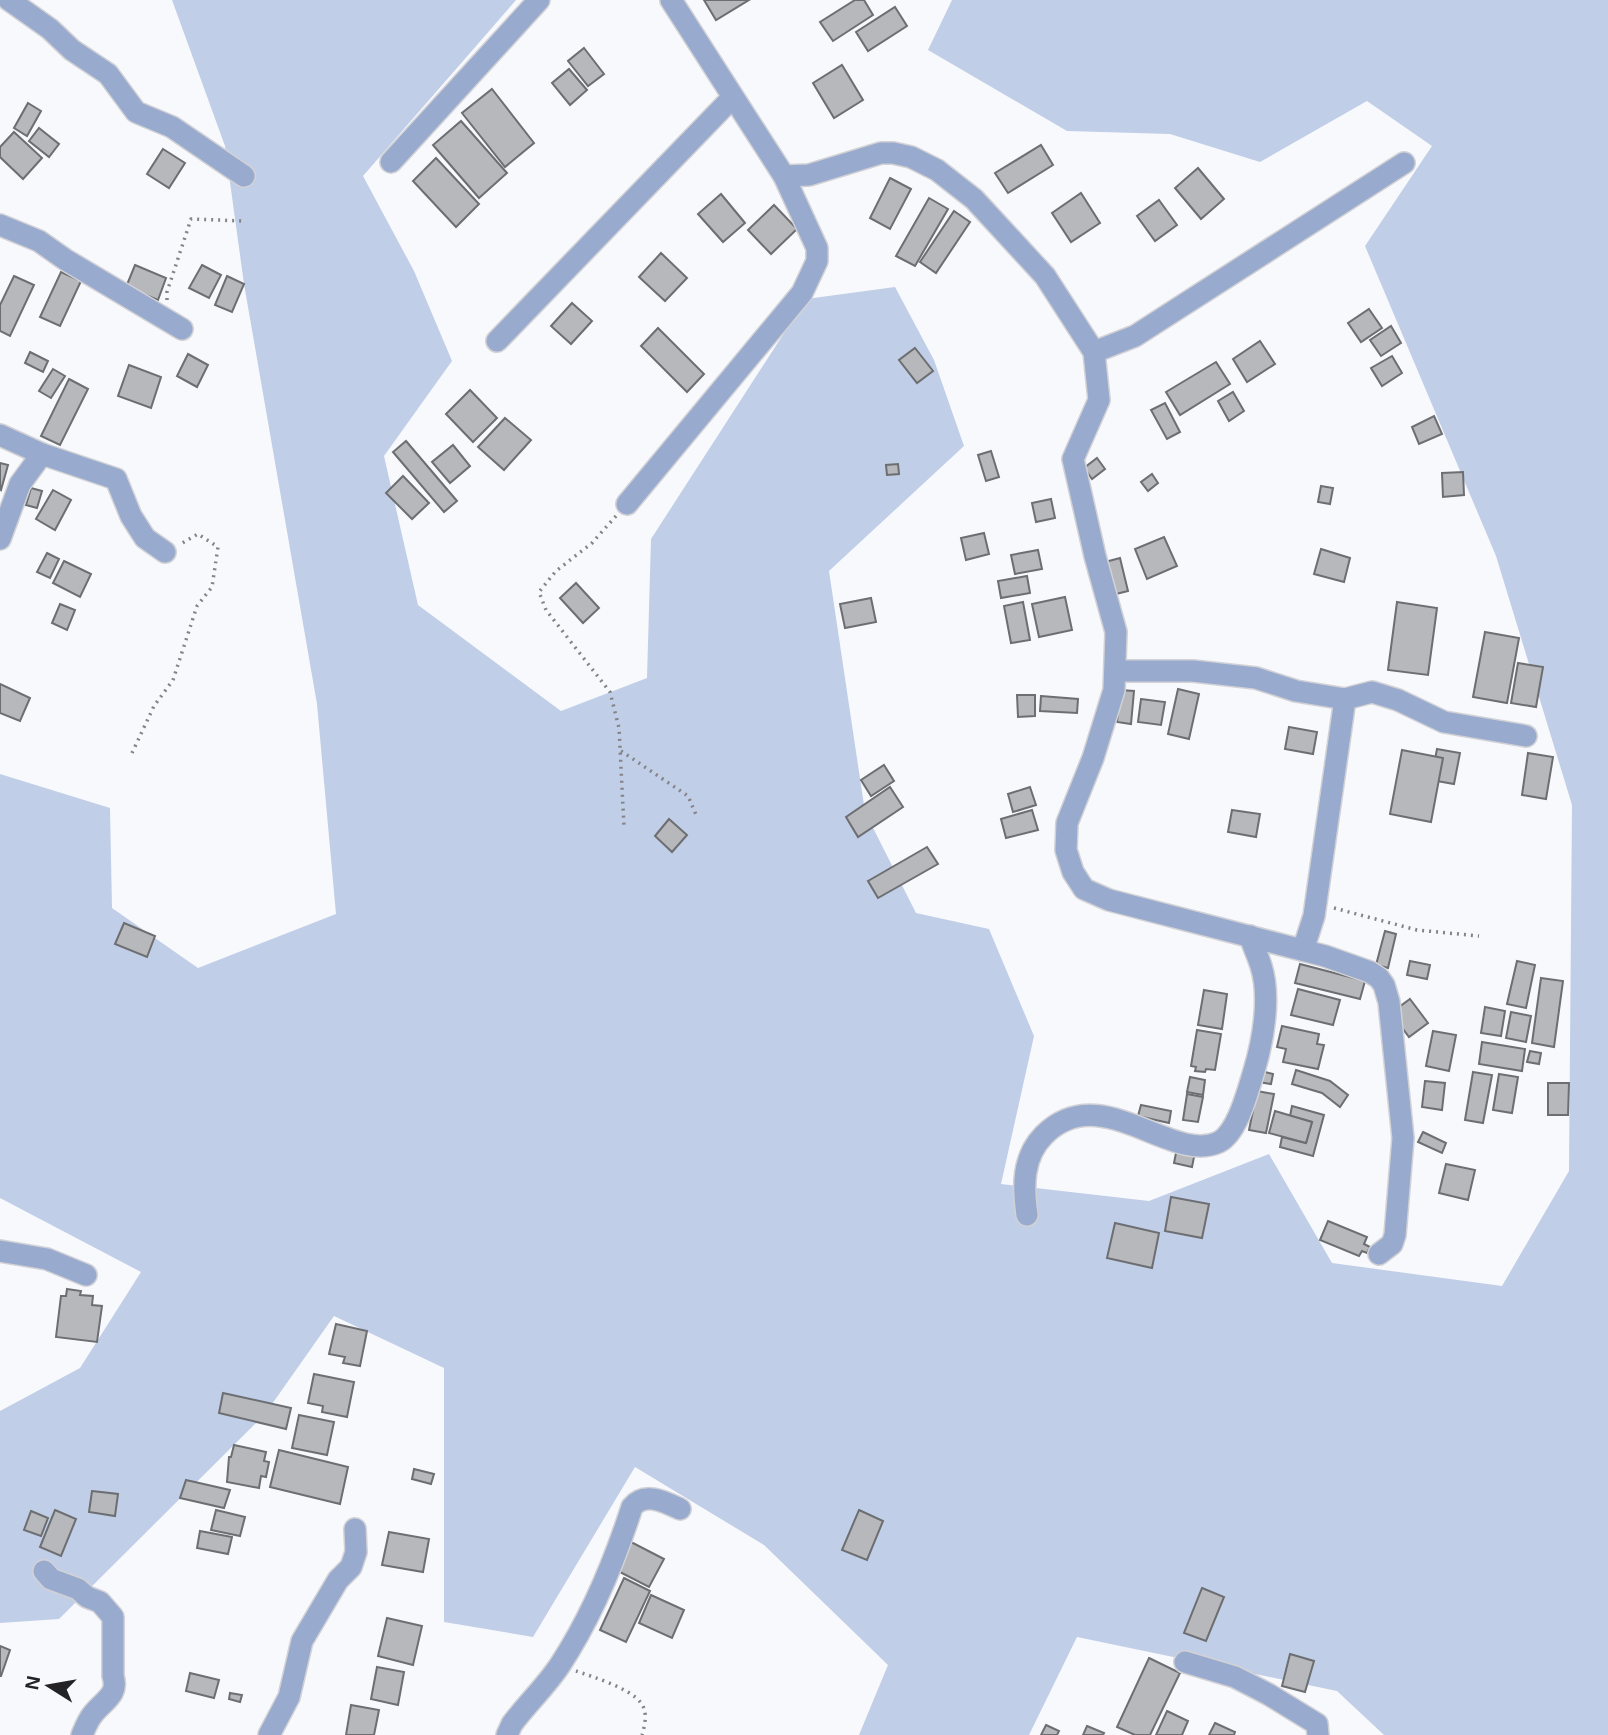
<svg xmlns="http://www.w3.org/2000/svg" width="1608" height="1735" font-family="Helvetica,sans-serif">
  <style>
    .green { fill: #c1cee7 }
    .building { fill: #b7b8bc; stroke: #6c6e71; stroke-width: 2 }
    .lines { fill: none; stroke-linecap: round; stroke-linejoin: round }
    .minor-casing { stroke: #d2d2d6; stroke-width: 24 }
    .path { stroke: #848487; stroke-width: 3.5; stroke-dasharray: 2 5; stroke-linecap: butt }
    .minor { stroke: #98aacd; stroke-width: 21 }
  </style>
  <rect width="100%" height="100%" fill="#f8f9fd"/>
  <!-- green -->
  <path class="green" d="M172,0H516L363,176L414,271L452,361L384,456L418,605L561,711L647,678L651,539L806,299L895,287L934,360L964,446L829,571L865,812L916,913L989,929L1034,1036L1001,1184L1149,1201L1269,1154L1332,1263L1502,1286L1569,1171L1572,805L1496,556L1365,246L1432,146L1367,101L1260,162L1170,134L1067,131L928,50L952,0H1608V1735H1384L1337,1691L1077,1637L1029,1735H859L888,1665L764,1545L635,1467L533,1637L444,1622V1368L334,1316L265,1414L59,1619L0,1623V1411L80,1368L141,1272L0,1198V774L110,808L112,908L198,968L336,914L317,704L244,284L225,146Z"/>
  <!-- building -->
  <g class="building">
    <path d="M704,0H749L716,20Z"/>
    <path d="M855,0H864L873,15L833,41L820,22Z"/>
    <path d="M895,7L907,26L868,51L856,32Z"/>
    <path d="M584,48L604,74L588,86L568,61Z"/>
    <path d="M842,65L863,100L834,118L813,83Z"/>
    <path d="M569,69L587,90L570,105L552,83Z"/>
    <path d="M492,89L534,143L505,167L462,113Z"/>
    <path d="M28,103L41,111L27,136L14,128Z"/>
    <path d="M461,121L507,173L479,198L433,145Z"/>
    <path d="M39,128L59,144L49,157L29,141Z"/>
    <path d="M14,132L42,158L23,179L0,157V147Z"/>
    <path d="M1041,145L1053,165L1008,193L995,173Z"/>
    <path d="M163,149L185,163L169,188L147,174Z"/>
    <path d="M436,158L479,204L456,227L413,181Z"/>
    <path d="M1198,168L1224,199L1201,219L1175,188Z"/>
    <path d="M890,178L911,189L890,229L870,218Z"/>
    <path d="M1081,193L1100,223L1071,242L1052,213Z"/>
    <path d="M721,194L745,223L723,242L698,214Z"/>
    <path d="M929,198L948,209L915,266L896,256Z"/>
    <path d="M1159,200L1177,225L1155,241L1137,216Z"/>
    <path d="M774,205L797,229L771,254L748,230Z"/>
    <path d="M954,211L970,222L936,273L920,262Z"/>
    <path d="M661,253L687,278L665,301L639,277Z"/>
    <path d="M135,265L166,278L158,300L126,287Z"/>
    <path d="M202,265L221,275L209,298L189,288Z"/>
    <path d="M61,272L81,281L60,326L40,317Z"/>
    <path d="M14,276L34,285L10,336L0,331V305Z"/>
    <path d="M227,276L244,284L232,312L215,305Z"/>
    <path d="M572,303L592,321L571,344L551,326Z"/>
    <path d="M1369,309L1382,328L1361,342L1348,323Z"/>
    <path d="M1391,326L1401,343L1381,356L1370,340Z"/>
    <path d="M658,328L704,374L687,392L641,346Z"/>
    <path d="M1260,341L1275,364L1247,382L1233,359Z"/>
    <path d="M915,348L933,371L917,383L899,360Z"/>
    <path d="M30,352L48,361L43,372L25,363Z"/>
    <path d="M188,354L208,365L197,387L177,376Z"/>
    <path d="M1392,356L1402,373L1382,386L1371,368Z"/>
    <path d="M1216,362L1230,384L1180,415L1166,392Z"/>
    <path d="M129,365L161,377L151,408L118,396Z"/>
    <path d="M53,369L65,376L51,398L39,391Z"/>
    <path d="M69,379L88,389L60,445L41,436Z"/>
    <path d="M470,390L497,418L473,442L446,414Z"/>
    <path d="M1233,392L1244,411L1229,421L1218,401Z"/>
    <path d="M1165,403L1180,432L1167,439L1151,410Z"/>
    <path d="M1434,416L1442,434L1419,444L1412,427Z"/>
    <path d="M505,418L531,440L504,470L478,447Z"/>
    <path d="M406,441L457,501L444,512L393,452Z"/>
    <path d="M453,445L470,466L450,483L432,462Z"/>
    <path d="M991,451L999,477L986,481L978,455Z"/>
    <path d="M1097,458L1105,469L1092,479L1084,468Z"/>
    <path d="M0,463L8,465L1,490L0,489Z"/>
    <path d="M898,464L899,474L887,475L886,465Z"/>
    <path d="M1463,472L1464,495L1443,497L1442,473Z"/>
    <path d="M1152,474L1158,483L1148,491L1141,482Z"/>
    <path d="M403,476L429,503L412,519L386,493Z"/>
    <path d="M1321,486L1333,488L1330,504L1318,502Z"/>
    <path d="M31,488L42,491L37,508L26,505Z"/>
    <path d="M53,490L71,500L55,530L36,519Z"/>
    <path d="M1051,499L1055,518L1036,522L1032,503Z"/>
    <path d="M984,533L989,554L966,560L961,538Z"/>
    <path d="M1164,537L1177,566L1147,579L1135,549Z"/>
    <path d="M1321,549L1350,558L1344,582L1314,574Z"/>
    <path d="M1038,550L1042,569L1015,574L1011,555Z"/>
    <path d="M47,553L59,559L50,578L37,572Z"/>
    <path d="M1120,558L1128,591L1112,595L1105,562Z"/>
    <path d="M64,561L91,574L80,597L53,583Z"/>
    <path d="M1027,576L1030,593L1001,598L998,581Z"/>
    <path d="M576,583L599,608L583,623L560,598Z"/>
    <path d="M1065,597L1072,630L1039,637L1032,604Z"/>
    <path d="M871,598L876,622L845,628L840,604Z"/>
    <path d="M1023,602L1030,640L1011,643L1004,606Z"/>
    <path d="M1397,602L1437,608L1428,675L1388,670Z"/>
    <path d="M60,604L75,610L67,630L52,623Z"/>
    <path d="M1485,632L1519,638L1507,703L1473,697Z"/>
    <path d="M1518,663L1543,667L1536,707L1511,703Z"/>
    <path d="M0,684L30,698L20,721L0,713Z"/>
    <path d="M1178,689L1199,694L1189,739L1168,734Z"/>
    <path d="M1120,690L1134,691L1131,724L1117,722Z"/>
    <path d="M1017,695H1035V716L1018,717Z"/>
    <path d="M1041,696L1078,699L1077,713L1040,711Z"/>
    <path d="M1141,699L1165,702L1161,725L1138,722Z"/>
    <path d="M1289,727L1317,732L1313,754L1285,749Z"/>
    <path d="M1437,749L1460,753L1454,784L1431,780Z"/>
    <path d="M1402,750L1443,758L1431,822L1390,814Z"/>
    <path d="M1528,753L1553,757L1546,799L1522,795Z"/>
    <path d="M884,765L894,781L871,796L861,780Z"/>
    <path d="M890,787L903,807L858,837L846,817Z"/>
    <path d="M1030,787L1036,805L1013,812L1008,794Z"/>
    <path d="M1032,810L1038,830L1006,838L1001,819Z"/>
    <path d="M1232,810L1260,814L1256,837L1228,832Z"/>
    <path d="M669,819L687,835L672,852L655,836Z"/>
    <path d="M927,847L938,864L878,898L868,881Z"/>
    <path d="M124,923L155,936L147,957L115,944Z"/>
    <path d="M1385,931L1396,934L1388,968L1376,965Z"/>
    <path d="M1410,961L1430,965L1427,979L1407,975Z"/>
    <path d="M1517,961L1535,965L1526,1008L1507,1004Z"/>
    <path d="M1300,964L1365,981L1360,999L1295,983Z"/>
    <path d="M1541,978L1563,981L1554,1047L1532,1043Z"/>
    <path d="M1298,989L1340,1000L1333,1025L1291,1015Z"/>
    <path d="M1204,990L1227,994L1222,1029L1198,1025Z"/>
    <path d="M1410,999L1428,1023L1409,1037L1391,1013Z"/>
    <path d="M1485,1007L1505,1011L1501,1036L1481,1033Z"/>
    <path d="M1511,1012L1531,1016L1526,1042L1506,1038Z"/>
    <path d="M1282,1026L1319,1034L1317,1044L1324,1045L1318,1069L1283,1062L1286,1049L1277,1047Z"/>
    <path d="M1197,1030L1221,1034L1215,1070L1206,1069L1205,1072L1195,1071L1196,1067L1191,1066Z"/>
    <path d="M1433,1031L1456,1035L1449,1071L1426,1066Z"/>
    <path d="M1482,1042L1525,1049L1522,1071L1479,1064Z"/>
    <path d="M1530,1051L1541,1053L1539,1064L1527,1062Z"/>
    <path d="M1296,1070L1330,1081L1348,1095L1340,1107L1322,1093L1292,1084Z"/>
    <path d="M1261,1071L1273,1074L1271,1084L1258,1082Z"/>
    <path d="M1473,1072L1492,1075L1483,1123L1465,1120Z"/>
    <path d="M1499,1074L1518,1077L1512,1113L1493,1110Z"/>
    <path d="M1190,1077L1205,1080L1203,1095L1187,1092Z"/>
    <path d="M1425,1081L1445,1083L1442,1110L1422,1107Z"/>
    <path d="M1548,1083H1569L1568,1115H1548Z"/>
    <path d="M1257,1091L1274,1094L1266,1133L1249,1130Z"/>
    <path d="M1187,1094L1203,1097L1198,1122L1183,1120Z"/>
    <path d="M1141,1105L1171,1111L1169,1123L1138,1116Z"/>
    <path d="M1292,1106L1324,1115L1313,1156L1280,1147L1282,1137L1306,1143L1312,1122L1290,1116Z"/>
    <path d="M1275,1111L1312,1122L1306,1143L1269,1133Z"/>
    <path d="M1423,1132L1446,1143L1442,1153L1418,1142Z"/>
    <path d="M1177,1148L1195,1152L1192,1167L1174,1163Z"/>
    <path d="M1446,1164L1475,1170L1468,1200L1439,1193Z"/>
    <path d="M1171,1197L1209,1204L1202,1238L1165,1231Z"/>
    <path d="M1328,1221L1367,1237L1364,1244L1370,1247L1367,1253L1362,1251L1359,1256L1320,1240Z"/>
    <path d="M1115,1223L1159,1233L1152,1268L1107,1258Z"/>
    <path d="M67,1289L81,1291L80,1295L93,1296L92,1305L102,1306L97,1342L56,1337L61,1296H66Z"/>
    <path d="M336,1324L367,1331L360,1366L343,1363L345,1357L329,1354Z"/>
    <path d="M314,1374L354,1382L347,1417L322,1412L323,1406L308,1403Z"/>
    <path d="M223,1393L291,1408L286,1429L219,1413Z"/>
    <path d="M299,1415L334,1422L327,1455L292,1448Z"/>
    <path d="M234,1445L266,1452L264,1461L269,1462L266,1477L261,1476L259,1488L227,1482L229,1457H231Z"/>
    <path d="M279,1450L348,1467L340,1504L270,1487Z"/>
    <path d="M414,1469L434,1474L431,1484L412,1479Z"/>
    <path d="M186,1480L230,1490L224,1508L180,1498Z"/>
    <path d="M92,1491L118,1494L115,1516L89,1512Z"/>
    <path d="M55,1510L76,1519L61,1556L40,1547Z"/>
    <path d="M216,1510L245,1517L240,1536L211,1530Z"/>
    <path d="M859,1510L883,1521L867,1560L842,1550Z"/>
    <path d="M31,1511L48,1518L41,1536L24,1530Z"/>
    <path d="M200,1531L232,1537L228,1554L197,1548Z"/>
    <path d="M389,1532L429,1539L423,1572L382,1565Z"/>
    <path d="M629,1541L664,1559L649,1587L614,1569Z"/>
    <path d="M624,1578L650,1591L626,1642L600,1630Z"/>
    <path d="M1202,1588L1224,1597L1206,1641L1184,1633Z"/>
    <path d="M651,1595L684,1610L672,1638L639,1623Z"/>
    <path d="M387,1618L422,1626L413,1665L378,1656Z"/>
    <path d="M0,1646L10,1650L1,1676H0Z"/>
    <path d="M1290,1654L1314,1661L1305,1692L1282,1686Z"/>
    <path d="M1149,1658L1180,1673L1150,1735H1135L1117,1727Z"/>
    <path d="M377,1667L404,1672L398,1705L371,1699Z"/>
    <path d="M190,1673L219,1680L214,1698L186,1691Z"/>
    <path d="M230,1693L242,1695L240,1702L229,1699Z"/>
    <path d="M351,1705L379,1710L374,1735H346Z"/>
    <path d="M1167,1711L1188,1721L1182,1735H1156Z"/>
    <path d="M1215,1723L1235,1732L1234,1735H1209Z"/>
    <path d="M1046,1725L1059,1731L1057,1735H1041Z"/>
    <path d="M1087,1726L1104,1733L1103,1735H1083Z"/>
  </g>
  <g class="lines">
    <defs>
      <g id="minor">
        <path d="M9,0L50,29L72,50L108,74L136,112L172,127L244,176"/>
        <path d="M391,162L539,0"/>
        <path d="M784,176L809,175L881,153H893L911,157L937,170L974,199L1045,276L1094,352L1099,400L1073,459L1095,556L1116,632L1114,690L1093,758L1067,823L1066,850L1073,872L1084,889L1109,900L1325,956L1370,972L1379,978L1384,985L1389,1002L1403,1138L1395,1235L1392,1244L1379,1254"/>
        <path d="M0,225L39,241L66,260L182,329"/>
        <path d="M497,341L732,98"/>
        <path d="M1094,352L1135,336L1404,163"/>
        <path d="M0,435L42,454L116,479L131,516L145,538L165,552"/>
        <path d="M627,504L802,293L817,261V248L784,176L671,0"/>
        <path d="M0,539L20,484L42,454"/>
        <path d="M1115,671H1193L1256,678L1296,691L1345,699L1372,692L1398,700L1444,722L1526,736"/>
        <path d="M1303,950L1314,916L1345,699"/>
        <path d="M1027,1215C1023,1187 1022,1157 1044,1135C1101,1078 1171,1165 1219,1142C1238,1132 1248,1090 1254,1071C1263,1041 1271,997 1261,966C1258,956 1253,946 1250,936"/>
        <path d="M0,1251L47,1259L86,1275"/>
        <path d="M44,1571L51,1579L78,1589L87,1597L100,1602L113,1617V1676C119,1695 104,1700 93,1714C88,1720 85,1728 82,1735"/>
        <path d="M1185,1662L1235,1677L1268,1694L1317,1724L1318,1735"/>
        <path d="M269,1735L289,1697L302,1641L338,1580L351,1567L356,1552L355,1529"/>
        <path d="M507,1735L512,1724C527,1704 546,1686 560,1665C592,1616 614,1563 632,1507C645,1491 665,1502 680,1509"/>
      </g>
    </defs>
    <!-- minor casing -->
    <use href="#minor" class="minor-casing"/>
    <!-- path -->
    <g class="path">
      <path d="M167,300V292L191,219L243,221"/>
      <path d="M616,516L592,543L556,571L539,592L546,610L610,692L619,728L624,827"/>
      <path d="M621,751L688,796L697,817"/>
      <path d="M132,753L154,706L173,680L197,606L212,587L218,547L198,534L179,545"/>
      <path d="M1334,908L1417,930L1479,936"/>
      <path d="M576,1671C593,1677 630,1688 641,1703C648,1712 645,1725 642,1735"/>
    </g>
    <!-- minor -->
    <use href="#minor" class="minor"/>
  </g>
  <!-- north arrow -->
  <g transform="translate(49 1686) rotate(281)" stroke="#f8f9fd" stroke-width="5" paint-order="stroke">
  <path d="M0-5L12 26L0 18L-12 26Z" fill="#232325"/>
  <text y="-10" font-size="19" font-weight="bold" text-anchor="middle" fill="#232325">N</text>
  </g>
</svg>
